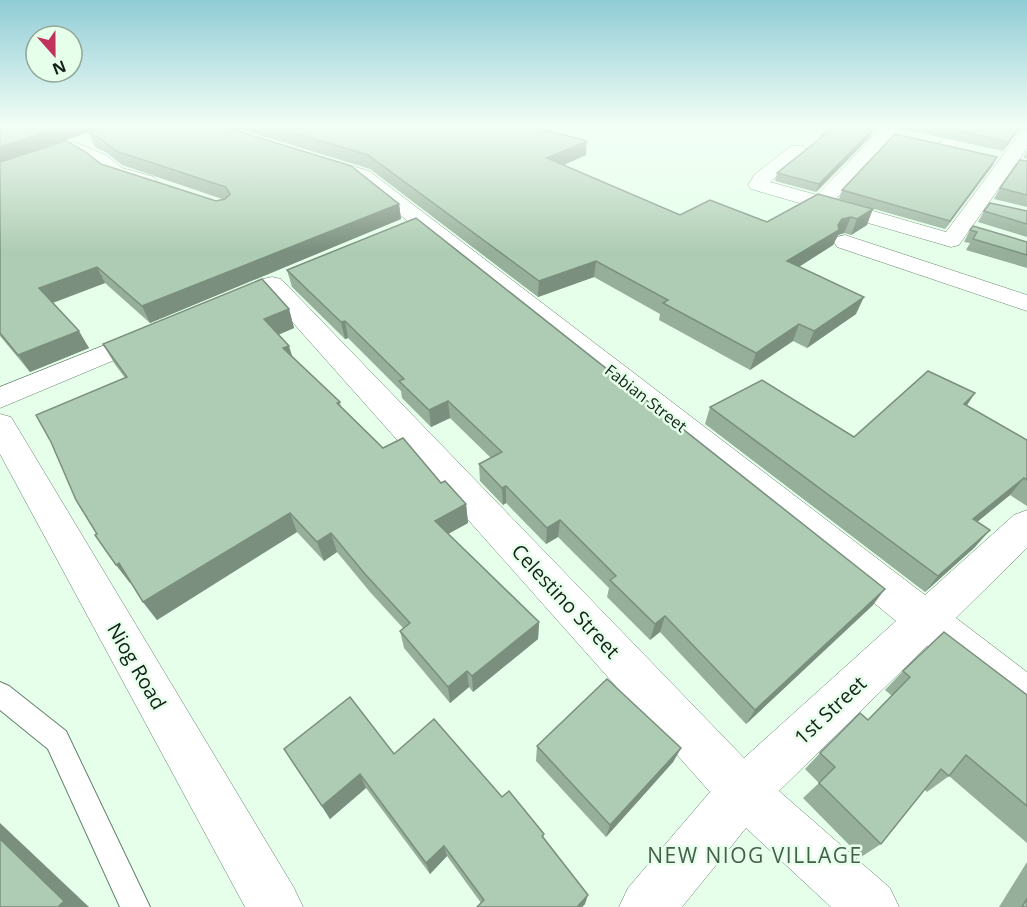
<svg xmlns="http://www.w3.org/2000/svg" width="1027" height="907" font-family="'Open Sans',sans-serif">
  <style>
    .lines { fill: none; stroke-linecap: round; stroke-linejoin: round }
    .lane-casing { stroke: #64816a; stroke-width: 2 }
    .street-casing { stroke: #64816a; stroke-width: 1 }
    .secondary-casing { stroke: #64816a; stroke-width: 1 }
    .lane { fill: #fff; fill-rule: evenodd }
    .street { fill: #fff; fill-rule: evenodd }
    .secondary { fill: #fff; fill-rule: evenodd }
    .wall { fill: #96af9a }
    .shaded-wall { fill: #7a8f7d }
    .building { fill: #aeccb3; stroke: #7a8f7d; stroke-width: 1.5 }
    .labels { text-anchor: middle; dominant-baseline: central; stroke-width: 5; stroke-linejoin: round; paint-order: stroke }
    .street-label { font-size: 16px; fill: #152118; stroke: #e5ffea }
    .near-street-label { font-size: 20px; fill: #152118; stroke: #e5ffea }
    .near-neighbourhood-label { font-size: 21px; letter-spacing: 1.5px; fill: #445f4a; stroke: #e5ffea }
  </style>
  <rect width="100%" height="100%" fill="#e5ffea"/>
  <g class="lines">
    <defs>
      <path id="lane" d="M0,682L9,686L66,731L150,907H120L48,749L0,710Z"/>
      <g id="street">
        <path d="M884,125H902L835,200L946,232L1021,131L1027,130V148L959,245L951,247L751,189L748,185L755,174L791,146H803L806,150L803,154L770,182L817,195Z"/>
        <path d="M956,125H974L951,151H939L936,147Z"/>
        <path d="M74,142L106,155L122,168L154,177L157,181L154,185C127,192 96,165 73,153L0,177V165Z"/>
        <path d="M329,159L369,171L925,595L1014,515L1027,510V548L956,618L1027,672V722L1011,716L927,646L779,791L890,888L899,907H831L746,828L682,907H619L628,888L710,792L263,289L260,284L263,279L272,277L281,279L744,758L896,621L414,226L355,179L322,169L320,165L322,161Z"/>
        <path d="M845,235L1027,295V311L837,247L834,242L837,237Z"/>
        <path d="M150,327L160,329L164,335L160,341L0,408V387Z"/>
      </g>
      <path id="secondary" d="M0,414L11,417L294,888L303,907H245L0,454Z"/>
    </defs>
    <!-- lane casing -->
    <use href="#lane" class="lane-casing"/>
    <!-- street casing -->
    <use href="#street" class="street-casing"/>
    <!-- secondary casing -->
    <use href="#secondary" class="secondary-casing"/>
    <!-- lane -->
    <use href="#lane" class="lane"/>
    <!-- street -->
    <use href="#street" class="street"/>
    <!-- secondary -->
    <use href="#secondary" class="secondary"/>
  </g>
  <!-- wall -->
  <g class="wall">
    <path d="M0,125H108L43,148L101,164L216,201L222,199L122,165L107,153L95,147L89,133L111,125H527L586,155L564,165L680,215L767,222L818,194L867,225L851,235L844,233L838,235L833,245L799,267L856,314L807,348L793,341L750,370L659,320L660,314L594,277L538,297L370,169L243,130L236,131L399,204L401,219L150,323L105,283L53,303L89,348L30,372L0,336Z"/>
    <path d="M903,125H1027L1019,130L1003,151L902,129Z"/>
    <path d="M873,129L871,136L816,192L775,181L777,173L819,139L821,136Z"/>
    <path d="M1027,151V159L1024,157Z"/>
    <path d="M1027,161V207L994,199L1000,188Z"/>
    <path d="M993,165L945,229L839,199L842,190Z"/>
    <path d="M984,211H1027V237L978,222Z"/>
    <path d="M970,230L1027,242V268L966,250L970,243L964,242Z"/>
    <path d="M287,270L873,605L746,724L660,632L650,640L607,597L609,588L558,537L546,544L506,503L503,505L480,481L479,464L491,458L450,418L431,427L402,398L401,391L348,338L345,339L292,287Z"/>
    <path d="M289,309L294,328L278,335L293,358L340,402L341,407L383,448L441,483L466,504L468,523L448,534L539,622L538,639L473,692L469,687L450,703L404,648L400,631L403,628L370,592L337,552L324,561L297,532L157,620L143,602L131,582L130,583L97,534L125,378L114,363L103,344Z"/>
    <path d="M967,406L1027,440V506L1010,495L977,522L975,547L925,592L705,424L710,407L854,437Z"/>
    <path d="M903,671L1027,696V843L949,776L927,792L924,789L881,844L861,857L803,798L819,783L805,769L820,753L868,720L892,696L885,690Z"/>
    <path d="M537,746L681,748L673,762L606,837L536,761Z"/>
    <path d="M284,749L394,754L502,797L544,834L543,838L585,904L582,907H477L481,903L447,856L430,874L366,788L330,819Z"/>
    <path d="M1027,862V907H999Z"/>
  </g>
  <!-- shaded-wall -->
  <g class="shaded-wall">
    <path d="M64,125H108L0,164V147Z"/>
    <path d="M228,125H241L243,130L236,131L231,136Z"/>
    <path d="M1020,125H1027V128L1019,130L1003,151L1008,142Z"/>
    <path d="M873,129L871,136L816,192L819,184Z"/>
    <path d="M587,141L586,155L547,172V158Z"/>
    <path d="M997,157L993,165L945,229L950,221Z"/>
    <path d="M399,204L401,219L150,323L142,306Z"/>
    <path d="M873,209L867,225L851,235L857,219Z"/>
    <path d="M851,217L844,233L838,235L833,245L781,278L787,261L838,225L842,219Z"/>
    <path d="M596,261L594,277L538,297L539,281Z"/>
    <path d="M97,267L105,283L49,304L39,288Z"/>
    <path d="M864,297L856,314L807,348L814,331Z"/>
    <path d="M289,309L294,328L270,338L264,319Z"/>
    <path d="M345,321L348,338L345,339L341,322Z"/>
    <path d="M799,324L793,341L750,370L756,353Z"/>
    <path d="M79,331L89,348L30,372L18,355Z"/>
    <path d="M289,346L295,365L283,348Z"/>
    <path d="M975,393L964,410V404Z"/>
    <path d="M448,401L450,418L431,427L429,410Z"/>
    <path d="M1024,478L1010,495L960,536L973,519Z"/>
    <path d="M506,486V503L503,505L502,488Z"/>
    <path d="M466,504L468,523L437,540L435,521Z"/>
    <path d="M290,513L297,532L157,620L143,602Z"/>
    <path d="M560,520L558,537L546,544L547,528Z"/>
    <path d="M990,530L975,547L925,592L938,576Z"/>
    <path d="M331,533L337,552L324,561L317,542Z"/>
    <path d="M119,563L133,581L130,583L116,565Z"/>
    <path d="M885,589L873,605L746,724L755,710Z"/>
    <path d="M665,616L660,632L650,640L655,624Z"/>
    <path d="M539,622L538,639L473,692L472,676Z"/>
    <path d="M467,671L469,687L450,703L448,687Z"/>
    <path d="M681,748L673,762L606,837L610,825Z"/>
    <path d="M360,774L366,788L330,819L322,806Z"/>
    <path d="M0,823L89,907H58L0,839Z"/>
    <path d="M444,846L447,856L430,874L426,863Z"/>
    <path d="M588,895L585,904L582,907H577Z"/>
  </g>
  <!-- building -->
  <g class="building">
    <path d="M0,125H64L0,147Z"/>
    <path d="M111,125H229L231,129L351,166L399,204L142,306L97,267L39,288L79,331L18,355L0,333V162L66,141L84,151L101,164L216,201L225,199L230,194L226,187L116,151L101,139L89,133Z"/>
    <path d="M268,125H527L587,141L547,158L680,215L710,200L767,222L818,194L873,209L857,219L851,217L842,219L838,225L839,230L787,261L864,297L814,331L799,324L756,353L663,303L668,300L596,261L539,281L368,155Z"/>
    <path d="M835,125H857L873,129L819,184L777,173L823,136H821Z"/>
    <path d="M934,125H1020L1008,142Z"/>
    <path d="M895,134L997,157L950,221L842,190Z"/>
    <path d="M1020,160L1027,161V195L1000,188Z"/>
    <path d="M990,203L1027,211V224L984,211Z"/>
    <path d="M416,218L885,589L755,710L665,616L655,624L610,580L616,576L560,520L547,528L506,486L502,488L479,464L502,452L448,401L429,410L399,381L404,379L345,321L341,322L287,270Z"/>
    <path d="M973,226L1027,242V255L973,239L977,232L970,230Z"/>
    <path d="M262,279L289,309L264,319L289,346L283,348L340,402L337,403L383,448L403,438L441,483L445,481L466,504L435,521L539,622L472,676L467,671L448,687L400,631L410,623L365,574L331,533L317,542L290,513L143,602L119,563L116,565L95,535L97,534L76,500L51,442L36,415L127,377L103,344Z"/>
    <path d="M928,371L975,393L964,404L1027,440V480L1024,478L973,519L990,530L938,576L710,407L762,380L854,437Z"/>
    <path d="M944,632L1027,695V806L966,755L949,776L941,769L881,844L819,783L835,767L820,753L860,713L868,720L910,677L903,671Z"/>
    <path d="M607,679L681,748L610,825L537,746Z"/>
    <path d="M350,697L394,754L434,719L502,797L509,791L544,834L542,836L588,895L577,907H477L484,900L444,846L426,863L360,774L322,806L284,749Z"/>
    <path d="M0,839L64,901L58,907H0Z"/>
    <path d="M1027,899V907H1022Z"/>
  </g>
  <!-- sky -->
  <linearGradient id="sky" x2="0" y2="1"><stop stop-color="#90ccd6"/><stop offset="0.5" stop-color="#f3fff6"/><stop offset="1" stop-color="#f3fff6" stop-opacity="0"/></linearGradient>
  <rect width="1027" height="252" fill="url(#sky)"/>
  <g class="labels">
    <!-- street labels -->
    <g class="street-label">
      <text transform="translate(646 398) rotate(38)">Fabian Street</text>
    </g>
    <!-- near-street labels -->
    <g class="near-street-label">
      <text transform="translate(566 601) rotate(47)">Celestino Street</text>
      <text transform="translate(137 666) rotate(60)">Niog Road</text>
      <text transform="translate(830 710) rotate(-43)">1st Street</text>
    </g>
    <!-- near-neighbourhood labels -->
    <g class="near-neighbourhood-label">
      <text x="755" y="855">NEW NIOG VILLAGE</text>
    </g>
  </g>
  <!-- north arrow -->
  <g transform="translate(54 54) rotate(159)"><circle r="28" fill="#e5ffea" stroke="#92a696" stroke-width="1.5"/>
  <path d="M0-4.5L10 22L0 15L-10 22Z" fill="#c1325c"/>
  <text y="-9" font-size="16" font-weight="bold" text-anchor="middle" fill="#152118">N</text>
  </g>
</svg>
